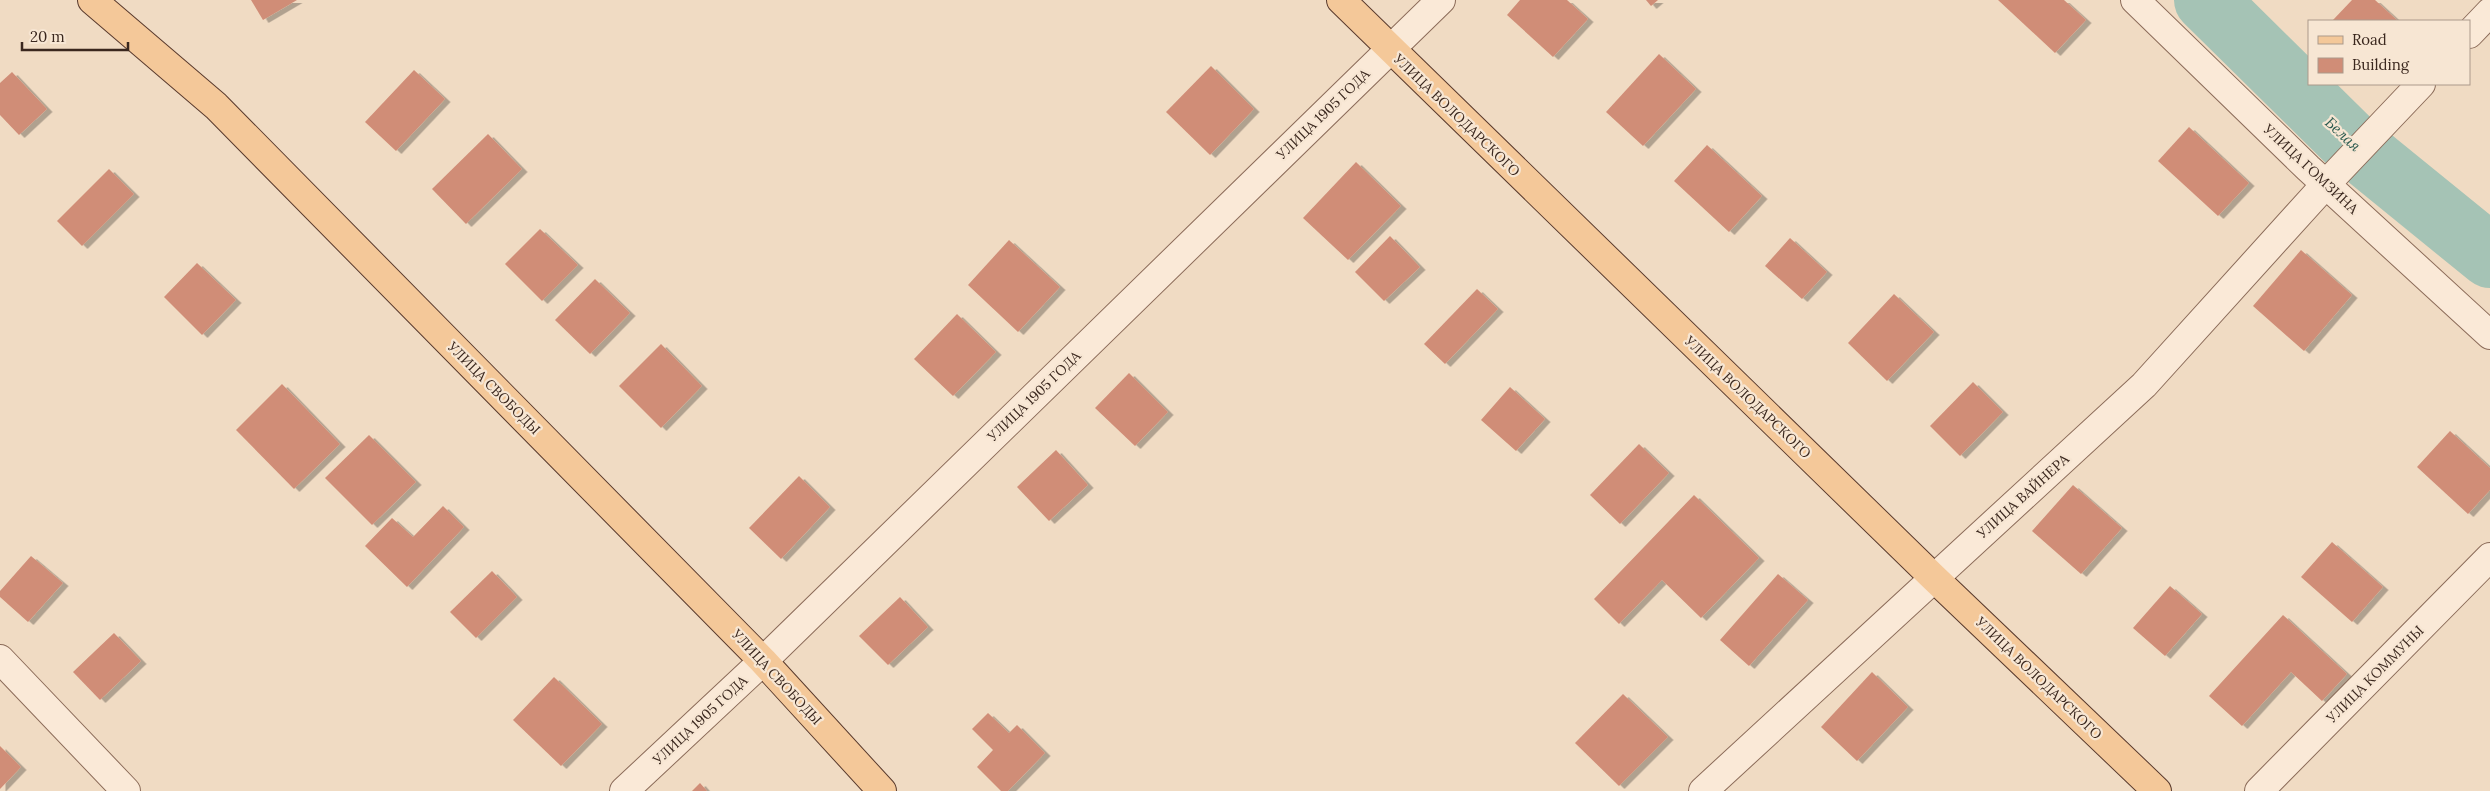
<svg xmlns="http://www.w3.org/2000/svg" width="2490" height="791" font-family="Lora,serif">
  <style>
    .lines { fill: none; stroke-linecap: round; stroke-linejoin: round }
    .river { stroke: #a5c3b5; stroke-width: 64 }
    .building { fill: #d08d77; filter: url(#shadow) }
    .minor-casing { stroke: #8b6b59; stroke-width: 30 }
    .major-casing { stroke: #593a2d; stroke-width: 30 }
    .minor { stroke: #fae9d7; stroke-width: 28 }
    .major { stroke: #f4c899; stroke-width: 28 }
    .labels { text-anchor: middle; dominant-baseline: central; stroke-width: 4.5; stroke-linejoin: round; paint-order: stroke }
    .street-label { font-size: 14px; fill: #3a271e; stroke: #f7e6d3 }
    .water-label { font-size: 15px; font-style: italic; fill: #2c5b50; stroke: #f7e6d3 }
  </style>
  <defs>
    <filter id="shadow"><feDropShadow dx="5.5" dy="3" stdDeviation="0" flood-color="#0004"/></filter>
  </defs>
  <rect width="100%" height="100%" fill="#f0dbc3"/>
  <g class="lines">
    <!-- river -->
    <path class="river" d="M2206,0L2351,143L2490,256"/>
  </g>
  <!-- building -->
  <g class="building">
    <path d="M251,0H297L263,20Z"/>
    <path d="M1520,0H1567L1588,19L1553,57L1507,15Z"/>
    <path d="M1646,0H1658L1651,6Z"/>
    <path d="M1998,0H2064L2086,20L2055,53Z"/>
    <path d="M2352,0H2375L2398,21H2332Z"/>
    <path d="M1659,54L1696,89L1643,146L1606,112Z"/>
    <path d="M1211,66L1254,109L1210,155L1166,112Z"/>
    <path d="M414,70L445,99L396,151L365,122Z"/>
    <path d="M12,72L47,109L19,135L0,115V83Z"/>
    <path d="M2189,127L2249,183L2218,216L2158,161Z"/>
    <path d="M488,134L522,169L466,224L432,189Z"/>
    <path d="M1707,145L1762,196L1729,232L1674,181Z"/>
    <path d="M1356,162L1401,206L1348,260L1303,218Z"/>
    <path d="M109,169L134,194L82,246L57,221Z"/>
    <path d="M540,229L578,265L542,301L505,264Z"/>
    <path d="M1390,236L1420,267L1384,301L1355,272Z"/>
    <path d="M1790,238L1827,272L1802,299L1765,266Z"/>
    <path d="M1009,240L1060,287L1018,332L968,285Z"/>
    <path d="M2301,250L2352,295L2304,351L2253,306Z"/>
    <path d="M197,263L236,300L202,335L164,297Z"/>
    <path d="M595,279L630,313L590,354L555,320Z"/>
    <path d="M1477,289L1498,309L1445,364L1424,344Z"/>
    <path d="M1894,294L1934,332L1887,381L1848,343Z"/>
    <path d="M957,314L996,352L953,396L914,359Z"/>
    <path d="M661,344L702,386L661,428L619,386Z"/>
    <path d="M1129,373L1168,412L1135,446L1095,408Z"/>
    <path d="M1973,382L2003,412L1960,456L1930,426Z"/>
    <path d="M282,384L340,444L294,489L236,430Z"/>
    <path d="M1510,387L1545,419L1516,451L1481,420Z"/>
    <path d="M2450,431L2490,468V490L2468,514L2417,467Z"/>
    <path d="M369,435L416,482L372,525L325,478Z"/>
    <path d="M1639,444L1669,473L1620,524L1590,495Z"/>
    <path d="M1056,450L1088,485L1049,521L1017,487Z"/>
    <path d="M799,476L830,507L781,559L749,528Z"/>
    <path d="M2073,485L2122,528L2081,574L2032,531Z"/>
    <path d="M1694,495L1759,558L1701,618L1662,580L1619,624L1594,599Z"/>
    <path d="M443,506L464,527L407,587L365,546L392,518L413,537Z"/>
    <path d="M2332,542L2383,587L2352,622L2301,577Z"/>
    <path d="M31,556L63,583L28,622L0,597V591Z"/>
    <path d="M492,571L517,597L476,638L450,612Z"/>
    <path d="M1778,574L1808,600L1749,666L1720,640Z"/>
    <path d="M2170,586L2202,614L2165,656L2133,628Z"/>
    <path d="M900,597L928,627L888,665L859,636Z"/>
    <path d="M2283,615L2347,674L2322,701L2291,672L2242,726L2209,696Z"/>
    <path d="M114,633L141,661L100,700L73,672Z"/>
    <path d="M1872,672L1908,707L1857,761L1821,727Z"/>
    <path d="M554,677L602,724L561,766L513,720Z"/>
    <path d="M1623,694L1668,737L1619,786L1575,743Z"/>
    <path d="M988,713L1009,733L1017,725L1045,753L1008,791H1001L977,767L993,750L972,729Z"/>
    <path d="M0,746L21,767L0,789Z"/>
    <path d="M700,783L707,791H692Z"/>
  </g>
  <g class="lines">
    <defs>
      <g id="minor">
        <path d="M2135,0L2308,168L2490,335"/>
        <path d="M2469,34L2490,12"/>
        <path d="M0,659L126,791"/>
        <path d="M624,791L763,661L1441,0"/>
        <path d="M1703,791L2144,385L2326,184L2421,84"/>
        <path d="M2259,791L2490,557"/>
      </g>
      <g id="major">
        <path d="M92,0L216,106L763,661L882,791"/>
        <path d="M1341,0L1933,577L2157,791"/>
      </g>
    </defs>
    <!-- minor casing -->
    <use href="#minor" class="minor-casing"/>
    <!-- major casing -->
    <use href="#major" class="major-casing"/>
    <!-- minor -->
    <use href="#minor" class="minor"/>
    <!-- major -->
    <use href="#major" class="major"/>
  </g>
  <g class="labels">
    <!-- street labels -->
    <g class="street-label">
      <text transform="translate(1323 114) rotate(-44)">УЛИЦА 1905 ГОДА</text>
      <text transform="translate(1457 115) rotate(44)">УЛИЦА ВОЛОДАРСКОГО</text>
      <text transform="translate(2311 169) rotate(43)">УЛИЦА ГОМЗИНА</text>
      <text transform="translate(494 388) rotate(45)">УЛИЦА СВОБОДЫ</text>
      <text transform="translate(1034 396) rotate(-44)">УЛИЦА 1905 ГОДА</text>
      <text transform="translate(1748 397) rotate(44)">УЛИЦА ВОЛОДАРСКОГО</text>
      <text transform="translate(2023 496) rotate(-42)">УЛИЦА ВАЙНЕРА</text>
      <text transform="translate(2375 674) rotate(-45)">УЛИЦА КОММУНЫ</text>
      <text transform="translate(777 677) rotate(47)">УЛИЦА СВОБОДЫ</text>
      <text transform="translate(2039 678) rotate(44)">УЛИЦА ВОЛОДАРСКОГО</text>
      <text transform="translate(700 720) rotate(-43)">УЛИЦА 1905 ГОДА</text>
    </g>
    <!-- water labels -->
    <g class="water-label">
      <text transform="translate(2343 134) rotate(43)">Белая</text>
    </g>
  </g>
  <!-- legend -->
  <rect x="2308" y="20" width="162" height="65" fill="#f7e6d3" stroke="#ab9a8b"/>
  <rect x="2318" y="36" width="25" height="8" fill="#f4c899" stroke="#ab9a8b"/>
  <text x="2352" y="45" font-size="15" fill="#3a271e">Road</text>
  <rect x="2318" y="58" width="25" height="15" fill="#d08d77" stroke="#ab9a8b"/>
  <text x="2352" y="70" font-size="15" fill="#3a271e">Building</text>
  <!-- scale -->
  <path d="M22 42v8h106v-8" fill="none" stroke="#3a271e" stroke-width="2.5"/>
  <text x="30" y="42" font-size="15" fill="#3a271e" stroke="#f7e6d3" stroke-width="4" paint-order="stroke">20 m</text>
</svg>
